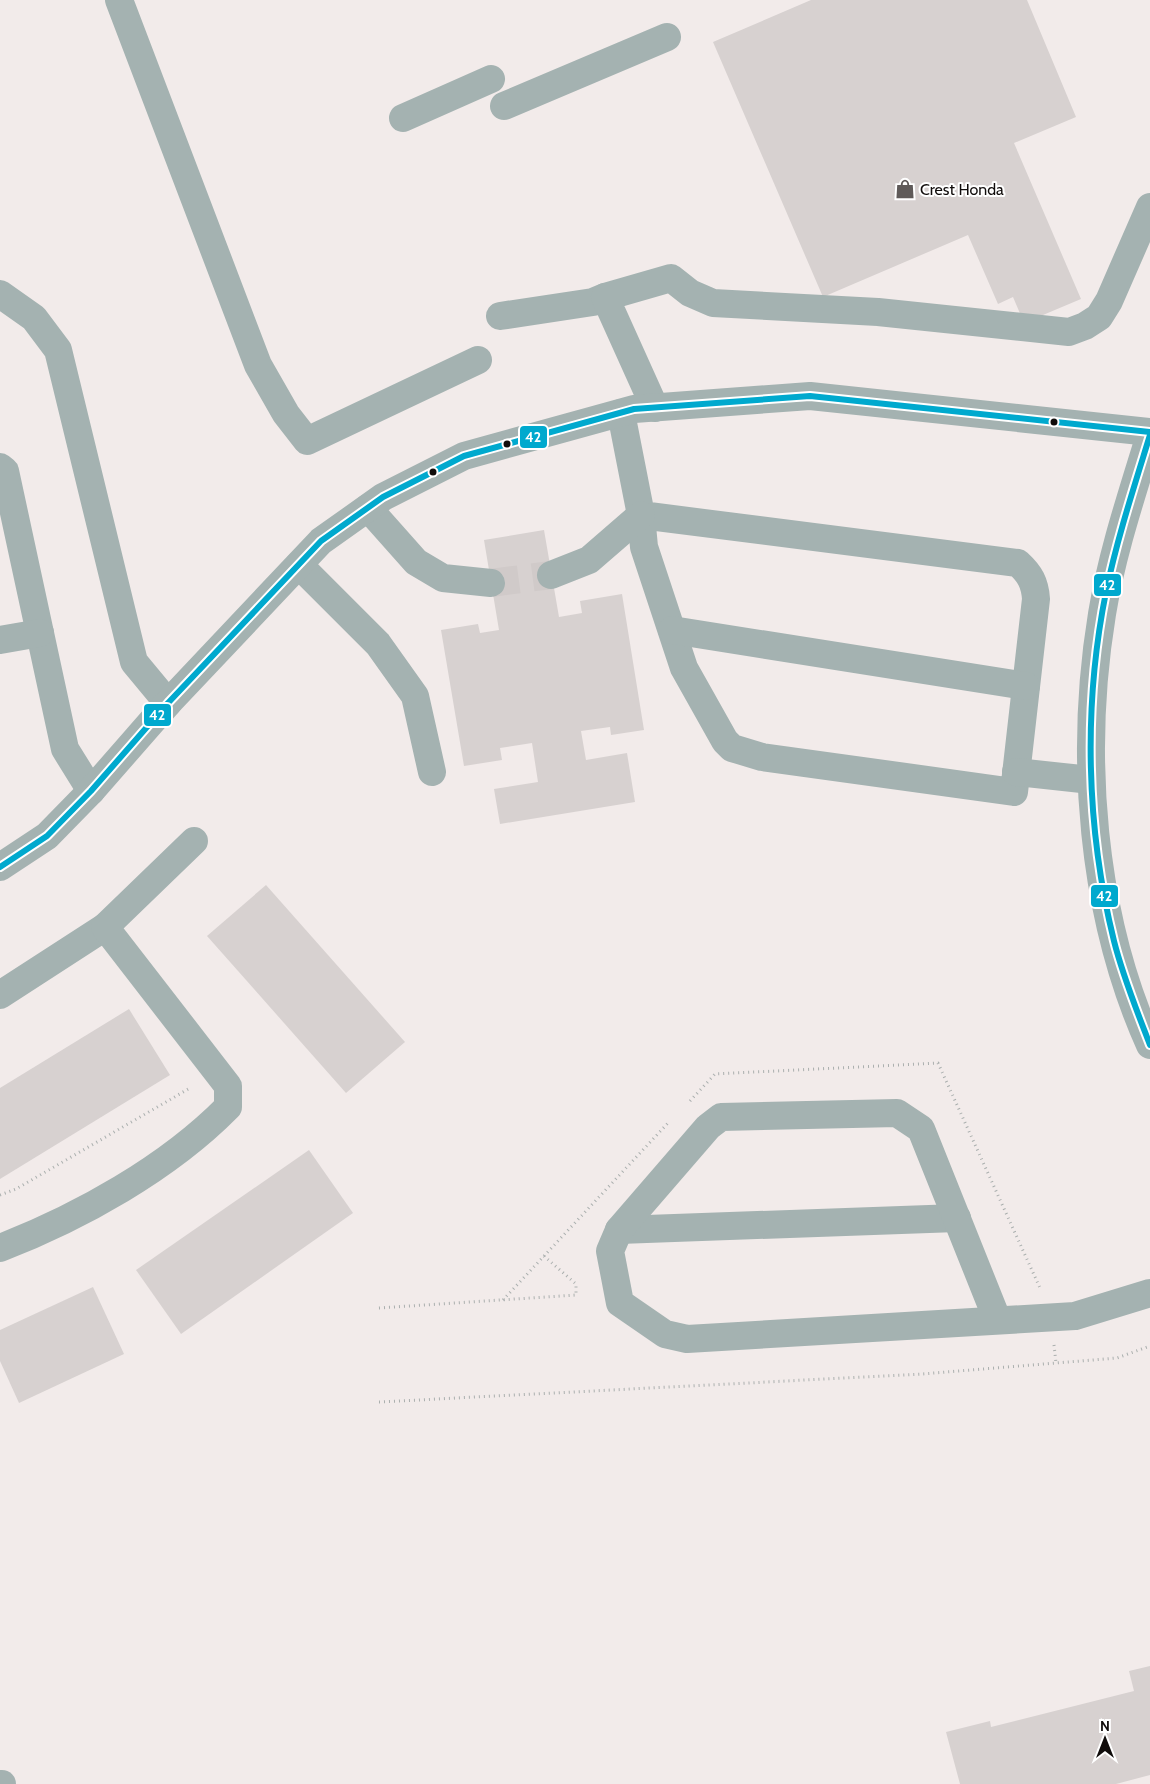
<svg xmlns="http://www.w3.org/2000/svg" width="1150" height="1784" font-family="Cabin,sans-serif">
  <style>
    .building { fill: #d7d1d0 }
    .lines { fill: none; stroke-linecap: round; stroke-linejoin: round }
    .minor-tunnel { stroke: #d0cac9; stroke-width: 28; stroke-dasharray: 28 14; stroke-linecap: butt }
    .path { stroke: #aaafae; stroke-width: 3; stroke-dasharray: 1 4; stroke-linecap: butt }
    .minor { stroke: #a4b2b1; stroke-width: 28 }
    .bus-1-casing { stroke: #fff; stroke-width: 10 }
    .bus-1 { stroke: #00a9ce; stroke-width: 6 }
    .bus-dot { fill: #100c0b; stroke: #fff; stroke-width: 2 }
    .labels { text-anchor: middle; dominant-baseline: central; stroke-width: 4; stroke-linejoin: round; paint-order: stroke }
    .poi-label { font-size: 16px; fill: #100c0b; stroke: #fff; text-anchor: start }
    .line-badge { stroke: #fff; stroke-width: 2 }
    .badge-label { font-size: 14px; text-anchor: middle; font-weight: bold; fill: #fff }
  </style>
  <rect width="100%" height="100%" fill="#f2ebea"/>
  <!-- building -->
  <g class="building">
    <path d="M811,0H1027L1076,117L1014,143L1081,299L1024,323L1013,297L998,304L968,235L823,297L713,42Z"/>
    <path d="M544,530L559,617L582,613L580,601L622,594L644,730L611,735L610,727L581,731L586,760L627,753L635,802L500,824L494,789L538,782L532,743L500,748L502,760L464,766L441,630L478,624L480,633L499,630L484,540Z"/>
    <path d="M266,885L405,1042L346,1093L207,936Z"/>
    <path d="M129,1009L170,1075L0,1179V1088Z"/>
    <path d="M309,1150L353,1213L181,1334L136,1270Z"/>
    <path d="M93,1287L124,1354L19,1403L0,1361V1330Z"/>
    <path d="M1150,1666V1775L1116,1784H960L946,1732L990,1721L991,1727L1134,1691L1129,1671Z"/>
  </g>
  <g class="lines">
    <!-- minor-tunnel -->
    <path class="minor-tunnel" d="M491,583L551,575"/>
    <!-- path -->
    <g class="path">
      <path d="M690,1101L715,1074L938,1063L1040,1288"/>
      <path d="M0,1195L16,1189L190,1088"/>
      <path d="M503,1300L668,1123"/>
      <path d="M379,1308L576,1295V1284L544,1256"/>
      <path d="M1054,1345L1056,1363"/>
      <path d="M379,1402L922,1374L1117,1358L1150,1346"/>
    </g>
    <!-- minor -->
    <g class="minor">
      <path d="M119,0L258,365L286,414L307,441L478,360"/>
      <path d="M504,106L667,37"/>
      <path d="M403,118L491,79"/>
      <path d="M0,294L34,318L58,350L134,662L168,703"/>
      <path d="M500,316L593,302L605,297"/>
      <path d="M655,408L605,297L671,278L690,293L713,303L878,312L1069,332L1085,326L1099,317L1109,301L1150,207"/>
      <path d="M621,413L641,515L1018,563C1030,574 1035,583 1036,599L1014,792L762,757L732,748L725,741L684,668L644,547L641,515"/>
      <path d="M1150,435C1132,494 1112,553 1102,614C1079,754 1091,914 1150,1045"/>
      <path d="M0,467L5,471L65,749L91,791"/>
      <path d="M368,508L416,562L443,578L491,583"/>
      <path d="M299,565L378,644L415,696L432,772"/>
      <path d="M551,575L589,560L641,515"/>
      <path d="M672,630L1026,686"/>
      <path d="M0,640L40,633"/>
      <path d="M1016,772L1091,780"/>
      <path d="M0,867L47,836L91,791L168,703L321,541L383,497L464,456L634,409L810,396L1150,432"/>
      <path d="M0,995L105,927"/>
      <path d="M619,1230L957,1218"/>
      <path d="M0,1248C80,1217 168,1168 228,1107V1086L105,927L194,841"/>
      <path d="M997,1319L921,1129L897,1113L721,1117L708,1127L619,1230L610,1251L620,1303L665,1334L687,1339L1075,1316L1150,1293"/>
      <path d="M0,1784H2"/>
    </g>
    <defs>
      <g id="bus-1">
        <path d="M1150,435C1134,487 1117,539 1106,592C1083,706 1086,828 1114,941C1123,977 1137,1011 1150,1045"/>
        <path d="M0,867L47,836L91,791L168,703L321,541L383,497L464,456L634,409L810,396L1150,432"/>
      </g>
    </defs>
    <!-- bus-1 casing -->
    <use href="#bus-1" class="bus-1-casing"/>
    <!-- bus-1 -->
    <use href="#bus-1" class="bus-1"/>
  </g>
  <!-- icons -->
  <defs>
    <symbol id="shop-bare" viewBox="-9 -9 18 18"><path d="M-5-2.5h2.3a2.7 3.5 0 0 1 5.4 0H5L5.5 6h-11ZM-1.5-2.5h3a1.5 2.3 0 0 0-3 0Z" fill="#5f5a59" stroke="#fff" stroke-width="2.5" paint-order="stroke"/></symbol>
  </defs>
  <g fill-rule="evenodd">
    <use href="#shop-bare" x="891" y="175" width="28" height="28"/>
  </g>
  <!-- markers -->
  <g class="bus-dot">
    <circle cx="1054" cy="422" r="4.5"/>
    <circle cx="507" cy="444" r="4.5"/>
    <circle cx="433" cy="472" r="4.5"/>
  </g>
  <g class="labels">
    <!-- poi labels -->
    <g class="poi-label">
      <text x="920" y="189">Crest Honda</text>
    </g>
  </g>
  <g class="line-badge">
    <rect x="519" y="425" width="29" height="24" rx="5" fill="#00a9ce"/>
    <rect x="1093" y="573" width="29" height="24" rx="5" fill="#00a9ce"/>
    <rect x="143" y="703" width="29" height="24" rx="5" fill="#00a9ce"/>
    <rect x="1090" y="884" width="29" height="24" rx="5" fill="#00a9ce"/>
  </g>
  <g class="badge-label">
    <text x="533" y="442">42</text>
    <text x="1107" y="590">42</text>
    <text x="157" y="720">42</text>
    <text x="1104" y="901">42</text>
  </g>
  <!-- north arrow -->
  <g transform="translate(1105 1739)" stroke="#ffffff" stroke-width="4" paint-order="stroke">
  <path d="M0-4L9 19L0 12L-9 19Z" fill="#100c0b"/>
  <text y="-8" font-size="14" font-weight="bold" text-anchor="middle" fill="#100c0b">N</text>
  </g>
</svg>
